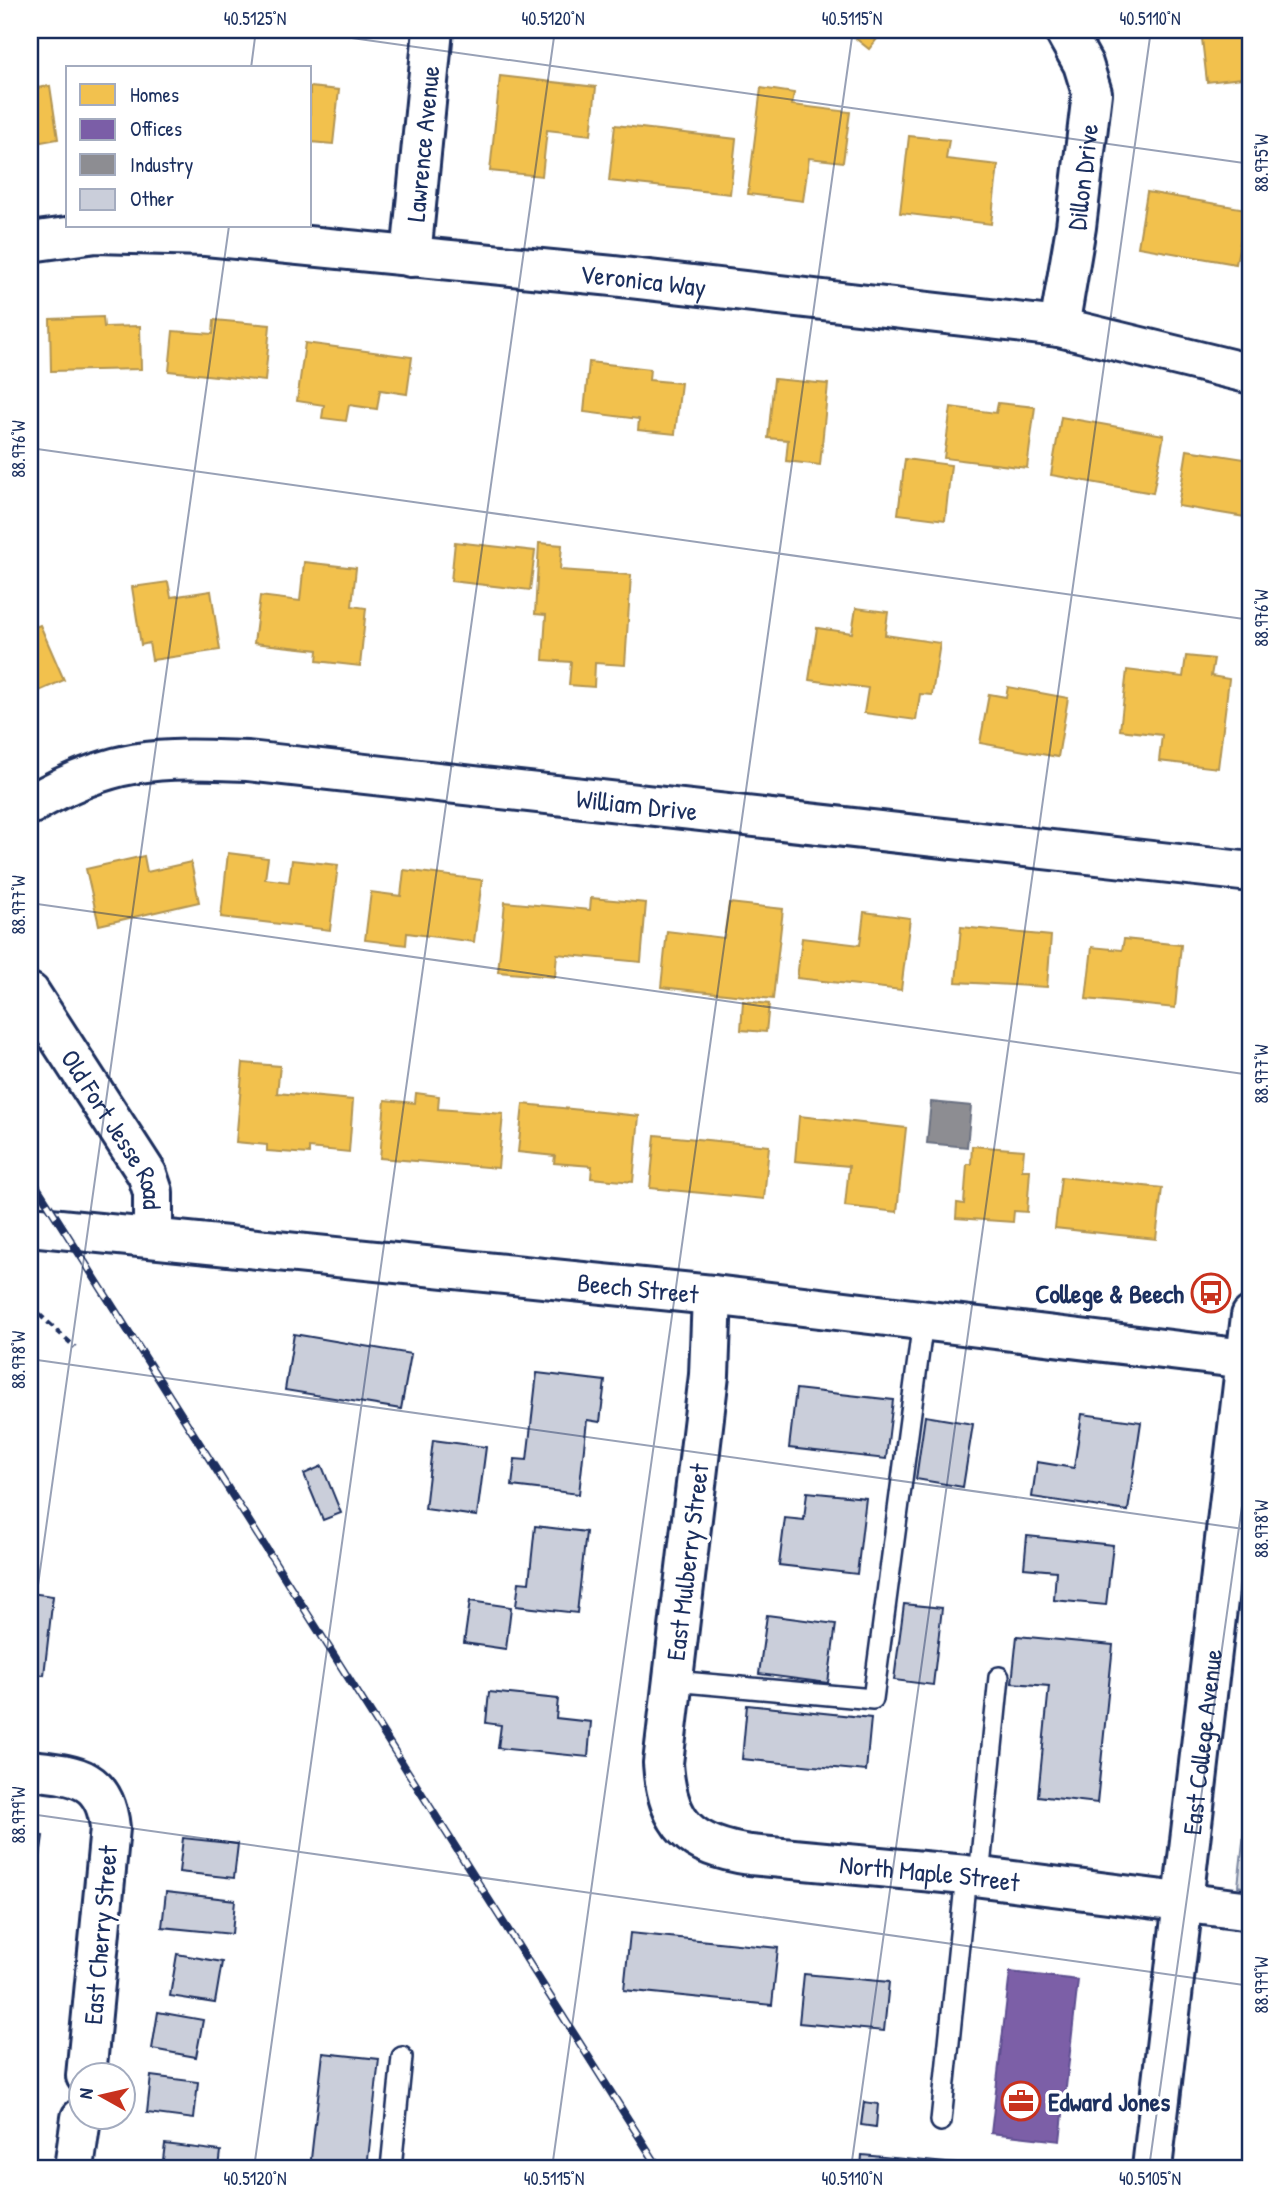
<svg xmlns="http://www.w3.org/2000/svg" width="1281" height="2198" font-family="'Patrick Hand',sans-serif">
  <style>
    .green { fill: #dee1e7; stroke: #7c88a2; stroke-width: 2 }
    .homes { fill: #f2c14e; stroke: #b29553; stroke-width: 2 }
    .offices { fill: #7b5ea7; stroke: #5e5091; stroke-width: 2 }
    .industry { fill: #8d8d92; stroke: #6b7182; stroke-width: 2 }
    .building { fill: #caceda; stroke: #1b2f5e; stroke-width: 2 }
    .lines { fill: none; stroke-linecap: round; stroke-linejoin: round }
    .lane-casing { stroke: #1b2f5e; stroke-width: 24 }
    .street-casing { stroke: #1b2f5e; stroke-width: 44 }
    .secondary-casing { stroke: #1b2f5e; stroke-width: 44 }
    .path { stroke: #1b2f5e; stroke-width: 4.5; stroke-dasharray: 7 5; stroke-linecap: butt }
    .lane { stroke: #fff; stroke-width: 19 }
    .street { stroke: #fff; stroke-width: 38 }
    .secondary { stroke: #fff; stroke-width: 38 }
    .rail-casing { stroke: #1b2f5e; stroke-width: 8 }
    .rail { stroke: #fff; stroke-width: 5; stroke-dasharray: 16; stroke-linecap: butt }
    .ticks { fill: none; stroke: #1b2f5e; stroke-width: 2; stroke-opacity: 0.45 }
    .labels { text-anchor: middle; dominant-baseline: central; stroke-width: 7; stroke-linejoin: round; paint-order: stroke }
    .street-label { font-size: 26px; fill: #1b2f5e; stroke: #fff }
    .poi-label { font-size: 26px; font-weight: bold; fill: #1b2f5e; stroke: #fff; text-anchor: end }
    .neatline { fill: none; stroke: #1b2f5e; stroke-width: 2.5 }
    .ticks-label { font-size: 18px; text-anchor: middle; fill: #1b2f5e }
  </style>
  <rect width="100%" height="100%" fill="#fff"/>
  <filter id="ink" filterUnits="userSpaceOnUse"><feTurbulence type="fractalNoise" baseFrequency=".0143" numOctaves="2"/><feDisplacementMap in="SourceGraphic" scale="14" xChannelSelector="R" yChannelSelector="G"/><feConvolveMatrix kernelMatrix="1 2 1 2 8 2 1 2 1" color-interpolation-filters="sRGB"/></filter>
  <g filter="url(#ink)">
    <!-- green -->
    <path class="green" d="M1251,1771V1889L1238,1886Z"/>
    <!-- homes -->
    <g class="homes">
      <path d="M845,30H884L869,49Z"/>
      <path d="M1201,30H1251V77L1207,82Z"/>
      <path d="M500,76L596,87L591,135L547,130L542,176L490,171Z"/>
      <path d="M50,86L58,139L30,144V89Z"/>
      <path d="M310,87L339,90L333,144L310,142Z"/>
      <path d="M761,88L794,93L792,105L850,112L843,162L809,158L803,201L748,194Z"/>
      <path d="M615,125L736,139L730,194L609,181Z"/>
      <path d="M909,136L949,140L946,159L998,165L991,224L900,213Z"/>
      <path d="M1147,192L1246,209L1236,264L1138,247Z"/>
      <path d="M103,317L104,327L140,326L141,369L51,371L50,319Z"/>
      <path d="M214,320L270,325L265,381L169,371L173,331L213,334Z"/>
      <path d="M305,343L412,357L407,394L380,390L377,409L349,405L346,421L322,418L324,405L297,401Z"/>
      <path d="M589,362L650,369L649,380L681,383L675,434L638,430L639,419L584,412Z"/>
      <path d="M774,379L828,384L820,465L786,461L788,440L768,438Z"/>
      <path d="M998,403L1035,407L1027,468L944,458L951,407L996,413Z"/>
      <path d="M1061,417L1164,435L1153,493L1051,475Z"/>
      <path d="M1187,450L1251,460V518L1178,506Z"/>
      <path d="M905,459L951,465L945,520L898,514Z"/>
      <path d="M455,542L535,551L530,590L451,581Z"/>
      <path d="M539,543L562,545L560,570L631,575L625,665L595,663L594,687L569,685L571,662L543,660L546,615L535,614Z"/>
      <path d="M304,562L356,568L352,606L366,608L360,666L317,661L318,650L254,643L260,596L300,601Z"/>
      <path d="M168,582L171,597L211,591L220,650L152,660L149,643L141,645L132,587Z"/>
      <path d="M856,608L888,612L885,635L940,643L932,695L920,694L916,720L864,713L868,688L809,680L817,628L852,633Z"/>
      <path d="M40,625L64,680L30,695V629Z"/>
      <path d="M1186,656L1214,659L1211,676L1229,679L1218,768L1159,761L1162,735L1120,730L1127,670L1183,677Z"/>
      <path d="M1008,687L1068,698L1058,757L980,743L989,694L1006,697Z"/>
      <path d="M228,853L268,858L265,879L289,882L292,860L338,865L330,930L221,917Z"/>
      <path d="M144,856L147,872L191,862L199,902L99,925L86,869Z"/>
      <path d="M404,870L482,880L474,942L407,933L406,945L365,940L371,892L401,896Z"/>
      <path d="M591,898L646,903L641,962L557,954L555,977L498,972L505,902L590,910Z"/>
      <path d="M729,903L783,909L773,999L661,987L667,931L724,938Z"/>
      <path d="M864,912L910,918L901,990L797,978L802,938L860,945Z"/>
      <path d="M961,927L1051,936L1047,987L956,982Z"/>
      <path d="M1124,939L1181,945L1175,1008L1086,999L1092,947L1122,950Z"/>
      <path d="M743,1001L769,1004L766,1032L741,1030Z"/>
      <path d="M243,1063L280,1066L277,1093L353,1100L349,1152L309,1148V1154L267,1151V1145L236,1142Z"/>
      <path d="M416,1093L439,1096L438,1109L503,1114L498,1168L380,1158L385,1100L415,1103Z"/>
      <path d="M523,1104L639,1116L633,1182L591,1178L592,1166L554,1163L555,1156L518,1152Z"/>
      <path d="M799,1116L906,1128L897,1212L845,1206L849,1166L795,1161Z"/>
      <path d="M655,1135L769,1146L764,1199L650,1188Z"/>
      <path d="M972,1146L1024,1150L1022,1170H1030L1027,1212L1014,1211L1013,1222L956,1218L957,1203L964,1204L967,1164H971Z"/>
      <path d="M1061,1177L1162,1188L1156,1239L1055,1228Z"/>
    </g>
    <!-- offices -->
    <path class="offices" d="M1010,1972L1078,1980L1060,2141L991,2133Z"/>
    <!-- industry -->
    <path class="industry" d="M931,1102L971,1106L967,1147L927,1143Z"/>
    <!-- building -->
    <g class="building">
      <path d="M294,1334L411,1354L401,1409L285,1390Z"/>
      <path d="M537,1373L605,1381L600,1422L587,1420L579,1494L512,1486L515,1459L527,1460Z"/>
      <path d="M796,1389L893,1400L886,1459L789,1448Z"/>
      <path d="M1082,1414L1141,1422L1128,1511L1032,1497L1037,1462L1074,1468Z"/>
      <path d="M925,1416L973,1424L963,1487L916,1479Z"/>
      <path d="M433,1440L486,1447L477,1516L425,1509Z"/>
      <path d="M322,1466L341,1513L323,1520L304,1474Z"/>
      <path d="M807,1492L866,1498L857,1574L779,1565L785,1518L804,1520Z"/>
      <path d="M535,1526L586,1532L577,1613L516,1606L519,1582L529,1583Z"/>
      <path d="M1027,1536L1113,1545L1106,1605L1054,1600L1056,1571L1024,1568Z"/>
      <path d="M30,1593L53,1596L44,1675L30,1673Z"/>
      <path d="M470,1601L511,1607L506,1649L464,1643Z"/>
      <path d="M904,1604L942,1608L933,1685L894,1680Z"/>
      <path d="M767,1615L836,1624L828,1683L759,1674Z"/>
      <path d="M1017,1636L1113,1645L1097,1803L1038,1796L1049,1686L1012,1683Z"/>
      <path d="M489,1692L558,1699L556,1718L591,1722L588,1757L498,1748L501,1725L486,1723Z"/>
      <path d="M747,1705L871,1718L866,1771L742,1759Z"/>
      <path d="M30,1834L43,1836L37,1877L30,1876Z"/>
      <path d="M183,1838L238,1844L234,1878L179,1872Z"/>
      <path d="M166,1892L235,1900L232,1934L162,1927Z"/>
      <path d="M630,1933L778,1948L772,2005L624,1990Z"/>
      <path d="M177,1954L222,1962L215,2003L170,1996Z"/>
      <path d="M804,1974L889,1982L884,2031L799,2023Z"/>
      <path d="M158,2012L203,2020L196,2057L152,2049Z"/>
      <path d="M323,2053L379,2059L367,2168H310Z"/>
      <path d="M151,2076L198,2082L194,2119L147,2113Z"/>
      <path d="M864,2102L878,2104L876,2127L861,2125Z"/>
      <path d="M165,2144L221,2151L219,2168H162Z"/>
      <path d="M862,2155L999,2168H861Z"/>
    </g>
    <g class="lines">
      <defs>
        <g id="lane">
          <path d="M673,1681L873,1699L923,1321"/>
          <path d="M979,1877L999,1677"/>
          <path d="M941,2121L966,1875"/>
          <path d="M391,2168L402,2057"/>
        </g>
        <g id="street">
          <path id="s1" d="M30,242L96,233L206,236L613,276L1059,327L1251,374"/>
          <path id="s2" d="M411,257L433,30"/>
          <path id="s3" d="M1059,327L1076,227L1092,93L1083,64L1064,30"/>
          <path id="s4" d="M30,805C110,757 158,757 248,761L1251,872"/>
          <path id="s5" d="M30,993L147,1174L153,1192V1238"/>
          <path id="s6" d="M712,1295L709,1375L663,1763C667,1825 690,1846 750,1855L966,1875L1251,1911"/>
          <path d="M30,1770C75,1775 105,1776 110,1828L86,2076"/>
          <path d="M74,2168L81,2118"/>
        </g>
        <g id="secondary">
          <path id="s7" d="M30,1226L712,1295L1246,1359"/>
          <path id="s8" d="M1152,2168L1251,1316"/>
        </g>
      </defs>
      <!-- lane casing -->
      <use href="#lane" class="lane-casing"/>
      <!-- street casing -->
      <use href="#street" class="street-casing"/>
      <!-- secondary casing -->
      <use href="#secondary" class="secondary-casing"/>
      <!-- path -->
      <path class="path" d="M30,1306L75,1347"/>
      <!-- lane -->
      <use href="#lane" class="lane"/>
      <!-- street -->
      <use href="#street" class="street"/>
      <!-- secondary -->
      <use href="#secondary" class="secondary"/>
      <defs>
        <path id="rail" d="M30,1176L659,2168"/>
      </defs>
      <!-- rail casing -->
      <use href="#rail" class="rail-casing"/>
      <!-- rail -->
      <use href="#rail" class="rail"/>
    </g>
  </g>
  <!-- ticks -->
  <path class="ticks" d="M295,30L1251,164M251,68L256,30M30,448L1251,620M30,903L1251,1075M30,1359L1251,1530M30,1642L229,226M30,1814L1251,1986M254,2168L555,30M552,2168L853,30M851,2168L1151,30M1149,2168L1251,1442"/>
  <!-- icons -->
  <defs>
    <symbol id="bus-ring" viewBox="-11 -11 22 22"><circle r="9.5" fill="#fff" stroke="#c8321e" stroke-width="1.5"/><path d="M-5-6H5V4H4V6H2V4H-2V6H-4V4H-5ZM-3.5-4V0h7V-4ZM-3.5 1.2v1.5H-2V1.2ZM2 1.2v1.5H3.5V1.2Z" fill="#c8321e"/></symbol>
    <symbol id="office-ring" viewBox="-11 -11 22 22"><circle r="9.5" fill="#fff" stroke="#c8321e" stroke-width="1.5"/><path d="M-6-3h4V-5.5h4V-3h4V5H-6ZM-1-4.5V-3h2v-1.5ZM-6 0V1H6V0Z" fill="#c8321e"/></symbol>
  </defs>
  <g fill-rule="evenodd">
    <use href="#bus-ring" x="1189" y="1271" width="44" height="44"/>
    <use href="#office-ring" x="999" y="2079" width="44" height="44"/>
  </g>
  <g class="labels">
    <!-- street labels -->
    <g class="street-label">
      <text stroke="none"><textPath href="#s2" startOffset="114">Lawrence Avenue</textPath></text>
      <text stroke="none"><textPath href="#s3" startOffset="152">Dillon Drive</textPath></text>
      <text stroke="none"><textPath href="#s1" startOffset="616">Veronica Way</textPath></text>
      <text stroke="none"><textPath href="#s4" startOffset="618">William Drive</textPath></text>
      <text stroke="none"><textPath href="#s5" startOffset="161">Old Fort Jesse Road</textPath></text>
      <text stroke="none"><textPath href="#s7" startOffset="611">Beech Street</textPath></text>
      <text transform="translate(687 1562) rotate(-83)">East Mulberry Street</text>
      <text stroke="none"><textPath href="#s8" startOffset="429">East College Avenue</textPath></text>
      <text stroke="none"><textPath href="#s6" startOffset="793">North Maple Street</textPath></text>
      <text transform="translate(100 1935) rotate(-85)">East Cherry Street</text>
    </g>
    <!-- poi labels -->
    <g class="poi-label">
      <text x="1184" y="1293">College &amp; Beech</text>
      <text x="1048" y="2101" text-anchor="start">Edward Jones</text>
    </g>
  </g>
  <!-- margin -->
  <rect width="1281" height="2198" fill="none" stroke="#fff" stroke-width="77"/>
  <!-- legend -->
  <rect x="66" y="66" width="245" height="161" fill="#ffffff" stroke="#a4acbf" stroke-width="2"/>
  <rect x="80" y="84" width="35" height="21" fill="#f2c14e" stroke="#a4acbf" stroke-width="2"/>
  <text x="130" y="102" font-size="21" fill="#1b2f5e">Homes</text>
  <rect x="80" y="119" width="35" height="21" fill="#7b5ea7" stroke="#a4acbf" stroke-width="2"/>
  <text x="130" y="136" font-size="21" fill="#1b2f5e">Offices</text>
  <rect x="80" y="154" width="35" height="21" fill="#8d8d92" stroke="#a4acbf" stroke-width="2"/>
  <text x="130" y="172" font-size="21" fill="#1b2f5e">Industry</text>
  <rect x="80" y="189" width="35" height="21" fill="#caceda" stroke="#a4acbf" stroke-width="2"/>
  <text x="130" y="206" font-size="21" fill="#1b2f5e">Other</text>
  <!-- north arrow -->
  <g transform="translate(102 2096) rotate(278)"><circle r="33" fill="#ffffff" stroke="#a4acbf" stroke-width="2"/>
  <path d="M0-5L12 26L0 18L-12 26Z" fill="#c8321e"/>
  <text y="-10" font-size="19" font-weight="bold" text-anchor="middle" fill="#1b2f5e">N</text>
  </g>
  <rect x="38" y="38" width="1204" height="2122" class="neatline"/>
  <g class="ticks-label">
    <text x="255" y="25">40.5125°N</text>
    <text x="553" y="25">40.5120°N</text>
    <text x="852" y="25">40.5115°N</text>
    <text x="1150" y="25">40.5110°N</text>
    <text transform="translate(1262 163) rotate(-90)" y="6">88.975°W</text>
    <text transform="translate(19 449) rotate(-90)" y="6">88.976°W</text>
    <text transform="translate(1262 618) rotate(-90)" y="6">88.976°W</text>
    <text transform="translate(19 905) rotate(-90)" y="6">88.977°W</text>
    <text transform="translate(1262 1074) rotate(-90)" y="6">88.977°W</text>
    <text transform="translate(19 1360) rotate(-90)" y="6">88.978°W</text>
    <text transform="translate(1262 1529) rotate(-90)" y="6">88.978°W</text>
    <text transform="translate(19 1815) rotate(-90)" y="6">88.979°W</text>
    <text transform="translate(1262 1985) rotate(-90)" y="6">88.979°W</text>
    <text x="255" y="2185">40.5120°N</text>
    <text x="554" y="2185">40.5115°N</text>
    <text x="852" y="2185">40.5110°N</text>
    <text x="1150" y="2185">40.5105°N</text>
  </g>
</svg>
